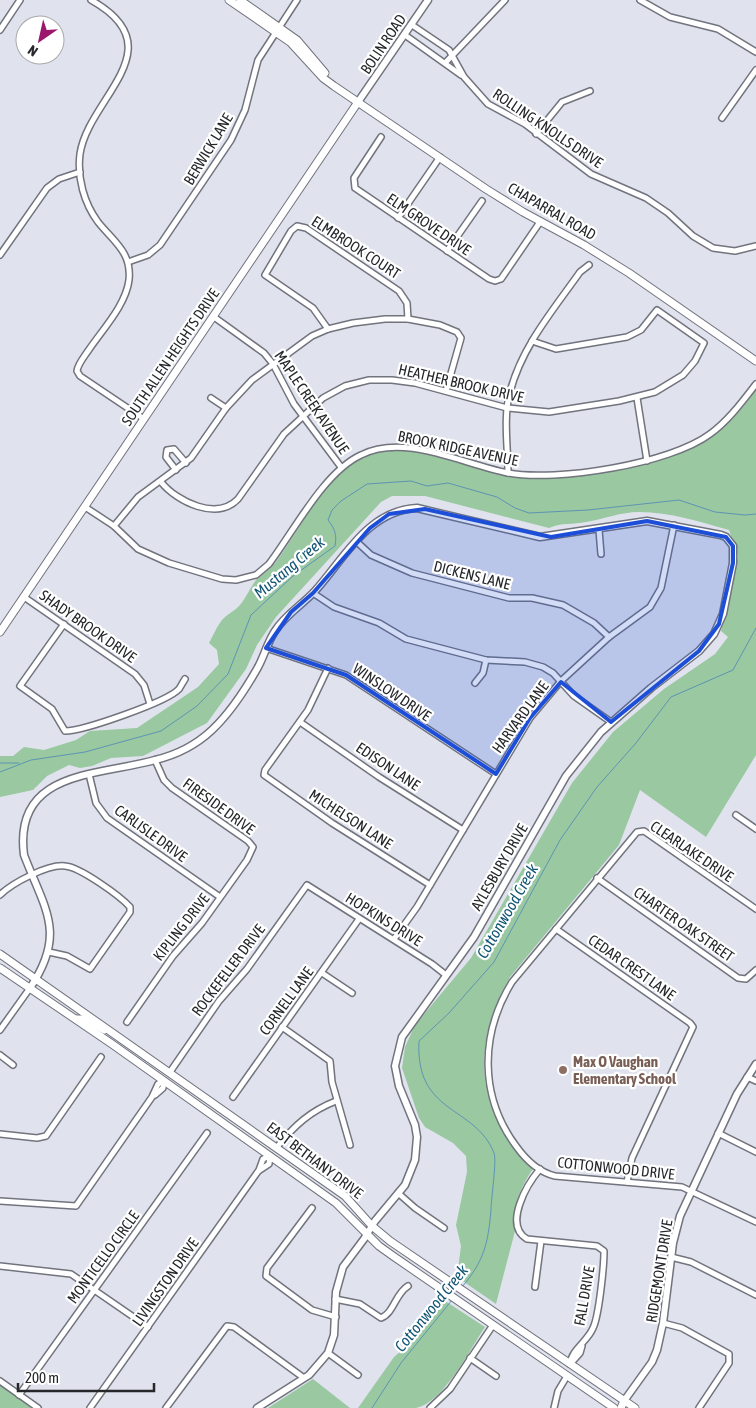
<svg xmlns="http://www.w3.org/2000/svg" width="756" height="1408" font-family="'Asap Condensed',sans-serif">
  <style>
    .green { fill: #99c8a1 }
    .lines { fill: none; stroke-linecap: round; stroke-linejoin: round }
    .stream { stroke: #5e94b3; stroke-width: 1 }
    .minor-casing { stroke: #71737d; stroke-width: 8 }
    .tertiary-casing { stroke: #71737d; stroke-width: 9 }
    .secondary-casing { stroke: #71737d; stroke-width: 9 }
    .minor { stroke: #fff; stroke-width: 5 }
    .tertiary { stroke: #fff; stroke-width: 6 }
    .secondary { stroke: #fff; stroke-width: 7 }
    .marked { fill: #1d4ed8; fill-opacity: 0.2; stroke: #1d4ed8; stroke-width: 4; stroke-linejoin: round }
    .education-dot { fill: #8d6e63; stroke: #fff; stroke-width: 2 }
    .labels { text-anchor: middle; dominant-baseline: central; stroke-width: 4.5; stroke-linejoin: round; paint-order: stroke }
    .street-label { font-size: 15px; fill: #26272b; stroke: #fff }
    .education-label { font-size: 15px; font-weight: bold; fill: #785e54; stroke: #fff; text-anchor: start }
    .water-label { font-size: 16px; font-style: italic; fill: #115575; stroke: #fff }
  </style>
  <rect width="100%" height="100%" fill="#e0e3ee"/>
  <!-- green -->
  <g class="green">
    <path d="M756,389V755L706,837L640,790L619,845L510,977C470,1046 475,1113 533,1169C522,1184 510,1212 515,1231L496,1304L457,1277L461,1246L456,1225L467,1172L466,1156L453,1143L425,1127L419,1118L402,1068L405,1047L415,1025L471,958L572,783L613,732L664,689L715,654L728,637L721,631L738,556L729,530C700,522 670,512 639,512C621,512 604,519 586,522C573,525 562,522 549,528L425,496H392L381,502L276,617L257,645L246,669L207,723L143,756L111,758L92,766L80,768L69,765L47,776L33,790L0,797V756H13L24,747L44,750L76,740L90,731L137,728L198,687L219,664L217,650L209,643C213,636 217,626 222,620C227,614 235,611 240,605C246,598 250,588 256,580C262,573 270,569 276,562C300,530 324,476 361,457C402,437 468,469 511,476C538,481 569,476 594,472C663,462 716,451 756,389Z"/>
    <path d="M442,1299L485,1327C470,1349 443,1403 416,1408C398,1408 376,1408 358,1408L394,1357L414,1340L429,1321Z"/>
    <path d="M313,1379L350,1408H268Z"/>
    <path d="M0,1384L33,1408H0Z"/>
  </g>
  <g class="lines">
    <!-- stream -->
    <g class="stream">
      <path d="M0,763H19"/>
      <path d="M0,772L31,760L85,752L161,731L197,706L228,674L251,615L293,576L335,546C337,535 335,529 328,520L332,510L341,501L367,484L411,481L427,486L448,483L497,497L515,508L529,513L588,510L679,500L715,512L745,515L756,514"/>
      <path d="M462,1287C484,1261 488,1244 491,1210C491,1199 497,1161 494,1153C475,1105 415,1115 419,1041L449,1013L494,962L560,840L597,787L636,743L671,697L733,670L756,628"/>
      <path d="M372,1408L401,1363L452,1300"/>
    </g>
    <defs>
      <g id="minor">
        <path d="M91,0C177,48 88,98 80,154C77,178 84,203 98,222C113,241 132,252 129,280C126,305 102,330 88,351C84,357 78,364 77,371L80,376L144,419"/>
        <path d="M640,0L670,17L718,29L756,52"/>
        <path d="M412,25L449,50L464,77L488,104L525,124L591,174L646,198L668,213L693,236L713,248L735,251L756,246"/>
        <path d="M0,30L20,0"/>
        <path d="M405,35L461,75"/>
        <path d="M446,62L505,0"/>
        <path d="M722,118L756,70"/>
        <path d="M536,134L562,102L590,91"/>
        <path d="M381,137L354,178L355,188L489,279L495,281L501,279L540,222"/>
        <path d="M398,218L440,157"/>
        <path d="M447,251L482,201"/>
        <path d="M0,255L47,188L59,179L80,172"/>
        <path d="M128,262L148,255L160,245L231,140L245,110L258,60L297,0"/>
        <path d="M214,317L264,353L273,364L294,404L341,467"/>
        <path d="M328,329L313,308L265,275L291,231L297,226L306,228L399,291L407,303L408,319"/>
        <path d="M211,398L226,408"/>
        <path d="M637,398L647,461"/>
        <path d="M176,470L166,457L167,450L174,449L186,463"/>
        <path d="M508,473C508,447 503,417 510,392C522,346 554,309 580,272L589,265"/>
        <path d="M161,482C177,502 217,521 238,499L284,434L323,398L345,386L369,380H392L415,383L507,408L549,412L619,401L655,392L683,375L695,361L704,343L657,310L641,330L627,337L556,349L532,341"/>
        <path d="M85,507L114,526L138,549L169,563L222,579L236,580L256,575L269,564C294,531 324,472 361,455C405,433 462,464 508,473C556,482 670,464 710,434C728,421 742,402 756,384"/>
        <path d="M114,526L138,497L191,458L226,408L252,380L312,336L328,329L353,323L385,319H408L440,325L457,332L461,338L446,391"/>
        <path d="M599,530L601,554"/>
        <path d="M357,542L371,555L412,573L509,598H532L563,605L594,623L609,637"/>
        <path d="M313,593L334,607L379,623L406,639L486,660L525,662L543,667L553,673L574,696L611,722"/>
        <path d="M24,597L135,674L144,685L150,704"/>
        <path d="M64,624L20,686L52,709L65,731C83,731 167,702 179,689C181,686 183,682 185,679"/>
        <path d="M266,648L346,675L496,774"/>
        <path d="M328,668L308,710L265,770L264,775L332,823L430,885"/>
        <path d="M475,683L483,673L486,660"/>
        <path d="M300,722L379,777L463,830"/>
        <path d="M89,774L96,803L107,818L220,897"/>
        <path d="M736,815L756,829"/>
        <path d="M597,878L738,978L746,979L756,970"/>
        <path d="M0,895C12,883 48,864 65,866C80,867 120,896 130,907V912L90,969L67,956L49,952"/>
        <path d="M756,909L644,831L637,832L512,982C480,1034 479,1096 516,1146C526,1160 538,1172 555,1176L682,1187L756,1222"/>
        <path d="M556,929L690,1023L693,1027L632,1158L627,1182"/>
        <path d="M394,939L417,907L530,718L561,681L609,637L650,607L661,588L674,525"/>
        <path d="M322,973L352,993"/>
        <path d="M127,1022L173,956L202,923L247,860L253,847L248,841L172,788L164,780L155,760"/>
        <path d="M282,1027L330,1061L332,1082L350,1145"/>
        <path d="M0,1030L30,988"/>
        <path d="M0,1055L13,1065"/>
        <path d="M170,1072L219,1001L247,969L307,885L432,964L446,975"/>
        <path d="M747,1077L756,1081"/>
        <path d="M155,1095L163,1088L164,1081"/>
        <path d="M233,1097L359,919"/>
        <path d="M718,1133L756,1152"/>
        <path d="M0,1134L37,1138L46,1136L101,1057"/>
        <path d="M277,1147C294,1126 310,1111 336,1101"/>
        <path d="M540,1169C527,1184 503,1225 527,1239L597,1246L604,1251C604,1266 599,1316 593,1328C588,1341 571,1350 570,1364L580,1353L582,1346"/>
        <path d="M260,1170L269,1164L270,1156"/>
        <path d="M398,1193L415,1208L444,1228"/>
        <path d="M0,1201L76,1206L152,1097L158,1084L164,1081"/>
        <path d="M312,1208L267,1268L266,1276L312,1310L336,1317"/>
        <path d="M671,1257L691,1262L756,1295"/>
        <path d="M0,1266L71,1274L148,1327"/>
        <path d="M535,1287L541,1241"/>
        <path d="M335,1299L360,1304L381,1318C394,1313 395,1294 408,1286"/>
        <path d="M663,1323L682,1328L729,1354V1363L699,1408"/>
        <path d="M328,1353L358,1375"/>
        <path d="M470,1358L496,1376"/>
        <path d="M0,1381L38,1408"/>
        <path d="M19,1395L207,1133"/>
        <path d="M90,1408L259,1170L263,1159L270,1156"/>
        <path d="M166,1408L227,1326L234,1327L304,1378"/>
        <path d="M430,1408L450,1389L493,1325"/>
        <path d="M554,1408L558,1391L567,1376"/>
      </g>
      <g id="tertiary">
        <path d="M358,102L428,0"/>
        <path d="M30,988C67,933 45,910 24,855C13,770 98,776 155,760C176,755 196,745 212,730C229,714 245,690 257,669C264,657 267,643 275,631C285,615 302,605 315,591C344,559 368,510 417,508L540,537L647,521L721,535L726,537L733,546V563L723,614L714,634L699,651L651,688L601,732L566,776L474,937L402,1037L395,1066L399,1086L415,1125L417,1137L415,1160L405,1185L375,1221L364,1239L343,1267L336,1292L334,1335L328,1353L309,1375L257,1408"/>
        <path d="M624,1401L652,1362L657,1350L663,1323L673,1243L680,1216L737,1094L756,1064"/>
      </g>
      <g id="secondary">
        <path d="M229,0L290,42L323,78L334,86L486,189L523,212L584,245L629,273L756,361"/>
        <path d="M240,0L297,40L325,73"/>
        <path d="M0,632L358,102"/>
        <path d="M0,954L345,1196L372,1226L390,1241L635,1408"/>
        <path d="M0,968L112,1044L336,1203L379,1246L393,1256L614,1408"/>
        <path d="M76,1019H84L104,1030"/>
        <path d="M621,1408L624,1401"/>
      </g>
    </defs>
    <!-- minor casing -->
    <use href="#minor" class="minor-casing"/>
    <!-- tertiary casing -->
    <use href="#tertiary" class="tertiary-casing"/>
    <!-- secondary casing -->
    <use href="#secondary" class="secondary-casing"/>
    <!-- minor -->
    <use href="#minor" class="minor"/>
    <!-- tertiary -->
    <use href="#tertiary" class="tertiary"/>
    <!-- secondary -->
    <use href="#secondary" class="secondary"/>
  </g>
  <!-- marked area -->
  <path class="marked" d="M425,509L551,537L647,521L726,537L733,546V563L719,624L699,651L611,722L561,682L530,718L496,774L346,675L266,648L291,612L313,593L370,528L389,514Z"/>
  <!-- markers -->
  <circle class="education-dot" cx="563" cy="1070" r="5"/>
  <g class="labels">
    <!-- street labels -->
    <g class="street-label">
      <text transform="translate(383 44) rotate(-56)">BOLIN ROAD</text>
      <text transform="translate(548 128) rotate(34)">ROLLING KNOLLS DRIVE</text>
      <text transform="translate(208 149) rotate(-59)">BERWICK LANE</text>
      <text transform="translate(552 211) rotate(30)">CHAPARRAL ROAD</text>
      <text transform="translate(429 224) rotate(34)">ELM GROVE DRIVE</text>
      <text transform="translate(356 247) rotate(33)">ELMBROOK COURT</text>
      <text transform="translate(170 357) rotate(-56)">SOUTH ALLEN HEIGHTS DRIVE</text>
      <text transform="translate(461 383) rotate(13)">HEATHER BROOK DRIVE</text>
      <text transform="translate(312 402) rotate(56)">MAPLE CREEK AVENUE</text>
      <text transform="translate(458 448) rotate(12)">BROOK RIDGE AVENUE</text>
      <text transform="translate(472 575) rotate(14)">DICKENS LANE</text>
      <text transform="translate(88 626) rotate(35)">SHADY BROOK DRIVE</text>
      <text transform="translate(392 692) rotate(34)">WINSLOW DRIVE</text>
      <text transform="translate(520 717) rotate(-54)">HARVARD LANE</text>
      <text transform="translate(388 766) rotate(34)">EDISON LANE</text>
      <text transform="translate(219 806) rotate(36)">FIRESIDE DRIVE</text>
      <text transform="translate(351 819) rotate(33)">MICHELSON LANE</text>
      <text transform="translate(151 833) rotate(36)">CARLISLE DRIVE</text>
      <text transform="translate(692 851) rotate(34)">CLEARLAKE DRIVE</text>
      <text transform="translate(499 867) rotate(-60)">AYLESBURY DRIVE</text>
      <text transform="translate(384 919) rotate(32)">HOPKINS DRIVE</text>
      <text transform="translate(684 924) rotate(35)">CHARTER OAK STREET</text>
      <text transform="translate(181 927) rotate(-52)">KIPLING DRIVE</text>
      <text transform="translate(632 967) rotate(35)">CEDAR CREST LANE</text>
      <text transform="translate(228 970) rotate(-53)">ROCKEFELLER DRIVE</text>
      <text transform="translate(286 1001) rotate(-54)">CORNELL LANE</text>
      <text transform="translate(315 1160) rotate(37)">EAST BETHANY DRIVE</text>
      <text transform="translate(616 1168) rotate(6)">COTTONWOOD DRIVE</text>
      <text transform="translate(103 1257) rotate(-54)">MONTICELLO CIRCLE</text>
      <text transform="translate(659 1271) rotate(-81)">RIDGEMONT DRIVE</text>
      <text transform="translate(165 1282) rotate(-55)">LIVINGSTON DRIVE</text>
      <text transform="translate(584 1296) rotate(-80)">FALL DRIVE</text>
    </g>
    <!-- education labels -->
    <g class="education-label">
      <text x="573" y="1061">Max O Vaughan<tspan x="573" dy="17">Elementary School</tspan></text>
    </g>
    <!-- water labels -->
    <g class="water-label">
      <text transform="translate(289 567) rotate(-40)">Mustang Creek</text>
      <text transform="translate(507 911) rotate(-60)">Cottonwood Creek</text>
      <text transform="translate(431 1308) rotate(-51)">Cottonwood Creek</text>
    </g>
  </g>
  <!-- north arrow -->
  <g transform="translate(40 40) rotate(214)"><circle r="24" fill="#ffffff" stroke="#a8a9aa"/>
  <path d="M0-4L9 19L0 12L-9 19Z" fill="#9b186c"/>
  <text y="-8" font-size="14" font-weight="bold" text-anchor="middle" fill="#26272b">N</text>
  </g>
  <!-- scale -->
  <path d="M18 1383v8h136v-8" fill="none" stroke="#26272b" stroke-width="2.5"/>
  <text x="25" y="1383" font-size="15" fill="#26272b" stroke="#ffffff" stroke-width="4" paint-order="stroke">200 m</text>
</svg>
